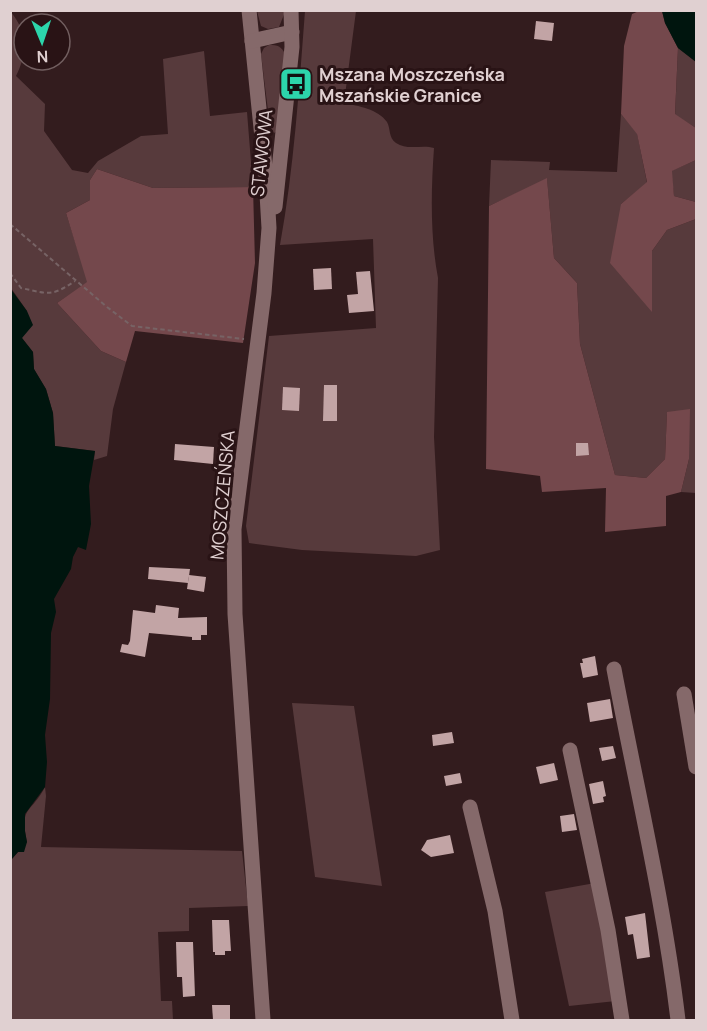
<svg xmlns="http://www.w3.org/2000/svg" width="707" height="1031" font-family="Manrope,sans-serif">
  <style>
    .green { fill: #573a3c }
    .forest { fill: #74484c }
    .water { fill: #00150e }
    .building { fill: #c2a4a5 }
    .lines { fill: none; stroke-linecap: round; stroke-linejoin: round }
    .path { stroke: #776365; stroke-width: 2; stroke-dasharray: 4.5 3; stroke-linecap: butt }
    .minor { stroke: #85696a; stroke-width: 15 }
    .labels { text-anchor: middle; dominant-baseline: central; stroke-width: 6; stroke-linejoin: round; paint-order: stroke }
    .poi-label { font-size: 18px; font-weight: bold; fill: #e0d0d1; stroke: #291315; text-anchor: start }
    .street-label { font-size: 18px; fill: #e0d0d1; stroke: #291315 }
  </style>
  <rect width="100%" height="100%" fill="#331c1e"/>
  <!-- green -->
  <g class="green">
    <path d="M10,11C28,32 28,52 16,76L45,104L44,131L72,170L88,173L98,161L141,136L168,134L163,59L204,51L210,116L247,112L253,187L153,188L97,169L90,180V200L66,213L88,282L57,303L101,351L126,362L113,409L107,456L94,460L95,451L55,446L53,413L46,389L34,369L33,352L22,338L27,311L11,288Z"/>
    <path d="M257,11H285V12L279,27L268,29L261,26Z"/>
    <path d="M305,11H356L344,103C358,106 378,109 387,122C391,129 388,137 396,143C408,151 422,144 434,148C431,190 430,236 438,278L434,437L440,550L416,556L302,550L249,543L246,526L269,336L376,328L373,239L280,245C294,168 299,89 305,11Z"/>
    <path d="M269,45C278,45 281,46 285,54L277,131L274,133L270,127L261,54L264,48Z"/>
    <path d="M678,48L696,62V128L675,115Z"/>
    <path d="M621,114L637,133L647,183L621,204L652,311V251L667,230L696,219V493L681,492L689,459L667,413L665,459L646,478L615,475L580,344L577,283L554,258L547,179L489,206L491,160L550,162L549,170L617,172Z"/>
    <path d="M696,160V202L674,196L671,171Z"/>
    <path d="M292,703L354,706L382,886L315,877Z"/>
    <path d="M45,787L46,796L41,847L242,851L248,906L189,908V931L158,932L161,1001H172L173,1020H11V860L27,842C19,806 31,814 45,787Z"/>
    <path d="M595,883L616,1001L569,1006L545,892Z"/>
  </g>
  <!-- forest -->
  <g class="forest">
    <path d="M639,11H662L665,23L678,48L675,114L696,128V160L672,171L674,196L696,202V219L667,230L652,251V312L610,263L621,204L647,182L637,134L621,114L624,46L632,14Z"/>
    <path d="M97,169L153,188L253,187L255,263L243,343L135,331L126,362L101,351L57,303L87,282L66,213L90,200V180Z"/>
    <path d="M547,178L554,258L577,283L580,344L615,475L646,478L665,459L667,412L690,409L689,459L681,492L666,496V526L605,532L606,488L542,492L540,476L486,469L489,206Z"/>
  </g>
  <!-- water -->
  <g class="water">
    <path d="M662,11H696V62L678,48L665,23Z"/>
    <path d="M10,288L27,311L33,325L22,338L33,352L34,369L46,389L53,413L55,446L95,451L89,486L91,524L86,550L78,547L73,557L71,569L54,599L56,612L51,633L50,699L45,735L47,762L45,787L25,814V831L27,842L24,852H18L11,860Z"/>
  </g>
  <!-- building -->
  <g class="building">
    <path d="M536,21L554,23L552,41L534,39Z"/>
    <path d="M331,268L332,289L314,290L313,269Z"/>
    <path d="M370,271L374,311L349,313L347,295L358,294L356,272Z"/>
    <path d="M324,385H337V421H323Z"/>
    <path d="M283,387L300,388L299,411L282,410Z"/>
    <path d="M576,443H588L589,455L576,456Z"/>
    <path d="M175,444L214,447L213,464L174,460Z"/>
    <path d="M149,567L190,569L188,583L148,579Z"/>
    <path d="M189,575L206,577L204,592L187,589Z"/>
    <path d="M156,605L179,608L178,618L207,617V635H201V640H192V637L149,633L145,657L120,652L122,644L128,645L130,641L133,610L155,613Z"/>
    <path d="M595,656L598,675L583,678L580,663H583L582,659Z"/>
    <path d="M610,699L613,718L590,722L587,703Z"/>
    <path d="M452,732L454,743L433,746L432,735Z"/>
    <path d="M613,746L616,758L602,761L599,748Z"/>
    <path d="M554,763L558,780L540,784L536,767Z"/>
    <path d="M460,773L462,783L446,786L444,776Z"/>
    <path d="M603,781L606,796L603,797L604,802L593,804L589,784Z"/>
    <path d="M574,814L577,830L562,832L560,816Z"/>
    <path d="M450,835L454,853L431,857L421,850L427,840Z"/>
    <path d="M645,913L650,957L637,959L633,934L628,935L625,917Z"/>
    <path d="M212,920H229L231,951H225V955H215V952H213Z"/>
    <path d="M176,942H193L195,996L183,997L182,977H177Z"/>
    <path d="M212,1005H230V1020H213Z"/>
  </g>
  <g class="lines">
    <!-- path -->
    <g class="path">
      <path d="M10,224L107,307L132,326L244,339"/>
      <path d="M10,273L21,288C49,294 51,297 75,281"/>
    </g>
    <!-- minor -->
    <g class="minor">
      <path d="M249,10L266,177L269,228L264,293L234,529L235,614L263,1020"/>
      <path d="M252,41L292,32"/>
      <path d="M275,207L292,47L291,10"/>
      <path d="M614,669C636,786 664,902 678,1020"/>
      <path d="M684,694L696,767"/>
      <path d="M570,750L608,930L622,1020"/>
      <path d="M470,807L495,911L512,1020"/>
    </g>
  </g>
  <!-- icons -->
  <defs>
    <symbol id="bus-square" viewBox="-11 -11 22 22"><rect x="-9" y="-9" width="18" height="18" rx="4" fill="#2cd5ab" stroke="#291315"/><path d="M-5-6H5V4H4V6H2V4H-2V6H-4V4H-5ZM-3.5-4V0h7V-4ZM-3.5 1.2v1.5H-2V1.2ZM2 1.2v1.5H3.5V1.2Z" fill="#111"/></symbol>
  </defs>
  <g fill-rule="evenodd">
    <use href="#bus-square" x="277" y="65" width="38" height="38"/>
  </g>
  <g class="labels">
    <!-- poi labels -->
    <g class="poi-label">
      <text x="319" y="74">Mszana Moszczeńska<tspan x="319" dy="21">Mszańskie Granice</tspan></text>
    </g>
    <!-- street labels -->
    <g class="street-label">
      <text transform="translate(261 153) rotate(-84)">STAWOWA</text>
      <text transform="translate(222 495) rotate(-85)">MOSZCZEŃSKA</text>
    </g>
  </g>
  <!-- border -->
  <rect width="707" height="1031" fill="none" stroke="#e0d0d1" stroke-width="24"/>
  <!-- north arrow -->
  <g transform="translate(42 42) rotate(178)"><circle r="28" fill="#291315" stroke="#725f60" stroke-width="1.5"/>
  <path d="M0-4.5L10 22L0 15L-10 22Z" fill="#2cd5ab"/>
  <text y="-9" font-size="16" font-weight="bold" text-anchor="middle" fill="#e0d0d1">N</text>
  </g>
</svg>
